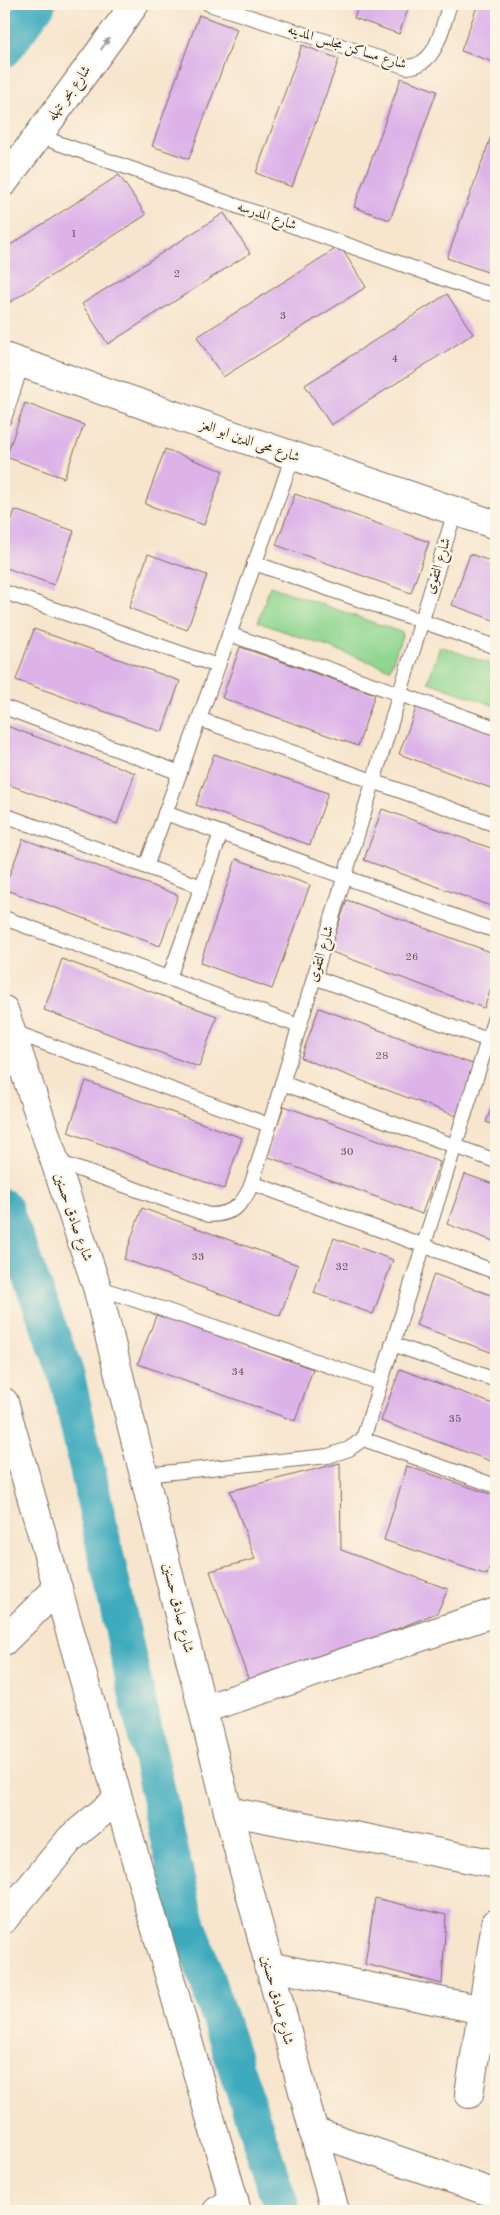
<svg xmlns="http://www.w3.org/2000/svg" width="500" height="2215" font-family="'Old Standard TT',Amiri,serif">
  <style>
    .green { fill: #8fd691; stroke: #658058 }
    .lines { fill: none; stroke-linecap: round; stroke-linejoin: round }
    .canal { stroke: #3daabd; stroke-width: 36 }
    .building { fill: #dcb2e9 }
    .service-casing { stroke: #7d6b5b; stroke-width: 16 }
    .minor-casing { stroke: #7d6b5b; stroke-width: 30 }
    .tertiary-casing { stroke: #7d6b5b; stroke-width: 30 }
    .secondary-casing { stroke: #7d6b5b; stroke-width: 30 }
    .service { stroke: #fff; stroke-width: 14 }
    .minor { stroke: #fff; stroke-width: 28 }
    .tertiary { stroke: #fff; stroke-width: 28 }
    .secondary { stroke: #fff; stroke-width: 28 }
    .oneway { fill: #a79f9a }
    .labels { text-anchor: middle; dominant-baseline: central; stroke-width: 4.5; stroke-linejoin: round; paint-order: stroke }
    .number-label { font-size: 11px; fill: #634c51 }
    .street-label { font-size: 14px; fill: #3b2a1e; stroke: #fcf5e5 }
  </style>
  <rect width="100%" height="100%" fill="#fcf5e5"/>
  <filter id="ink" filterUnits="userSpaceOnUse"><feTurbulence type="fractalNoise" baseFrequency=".02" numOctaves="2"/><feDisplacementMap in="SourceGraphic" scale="10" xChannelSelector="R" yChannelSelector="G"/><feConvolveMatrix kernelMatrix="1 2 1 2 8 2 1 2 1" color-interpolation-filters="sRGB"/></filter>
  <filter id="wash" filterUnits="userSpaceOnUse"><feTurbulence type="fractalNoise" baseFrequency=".0096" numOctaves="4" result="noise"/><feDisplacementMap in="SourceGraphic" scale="20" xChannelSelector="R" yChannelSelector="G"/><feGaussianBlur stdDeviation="1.12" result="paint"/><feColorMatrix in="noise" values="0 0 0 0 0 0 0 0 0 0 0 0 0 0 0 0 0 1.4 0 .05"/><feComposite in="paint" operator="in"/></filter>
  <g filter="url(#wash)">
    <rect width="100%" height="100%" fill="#f7e5cd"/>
    <!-- green -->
    <g class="green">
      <path d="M270,586L403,633L390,669L258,622Z"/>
      <path d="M440,646L496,666V706L428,682Z"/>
    </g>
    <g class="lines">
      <!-- canal -->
      <g class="canal">
        <path d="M4,50L38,4"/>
        <path d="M4,1207L67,1376L183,1907L283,2211"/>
      </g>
    </g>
    <g id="blocks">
      <!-- building -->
      <g class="building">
        <path d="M359,4H410L399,34L354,18Z"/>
        <path d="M478,4H496V63L461,51Z"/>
        <path d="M199,15L237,29L189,159L152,146Z"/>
        <path d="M302,45L339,59L292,187L256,173Z"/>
        <path d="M401,78L437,91L390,220L354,207Z"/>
        <path d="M496,123V264L493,274L447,258Z"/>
        <path d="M119,175L146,215L4,306V249Z"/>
        <path d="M224,213L250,253L108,344L82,304Z"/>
        <path d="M340,246L366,287L223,377L197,337Z"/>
        <path d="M447,294L473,334L331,425L305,385Z"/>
        <path d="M25,403L84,425L64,478L6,457Z"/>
        <path d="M165,449L223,471L204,525L145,504Z"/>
        <path d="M295,494L429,542L411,593L276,545Z"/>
        <path d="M15,510L74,531L54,585L4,567V541Z"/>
        <path d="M148,554L207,575L187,630L129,608Z"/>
        <path d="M470,554L496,563V621L452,605Z"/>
        <path d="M34,629L180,681L162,732L16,680Z"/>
        <path d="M240,647L375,694L358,746L222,698Z"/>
        <path d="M418,703L496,732V790L399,754Z"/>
        <path d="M4,725L135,773L117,824L4,783Z"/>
        <path d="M214,754L328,793L310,845L196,805Z"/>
        <path d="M382,809L496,850V908L364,860Z"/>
        <path d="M23,839L178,895L160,946L4,889Z"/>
        <path d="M236,859L310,885L272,989L200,963Z"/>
        <path d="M347,900L496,954V975L484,1008L329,951Z"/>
        <path d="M62,959L217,1016L199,1067L44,1010Z"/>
        <path d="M319,1008L475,1065L457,1116L301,1058Z"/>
        <path d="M86,1081L242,1138L224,1189L68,1132Z"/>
        <path d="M496,1096V1126L486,1122Z"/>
        <path d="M284,1106L440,1162L422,1214L266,1156Z"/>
        <path d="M465,1174L496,1185V1242L447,1224Z"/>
        <path d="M142,1208L298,1265L280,1316L124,1259Z"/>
        <path d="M334,1238L393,1260L373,1314L314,1293Z"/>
        <path d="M434,1274L496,1297V1354L416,1325Z"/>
        <path d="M157,1313L313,1369L295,1421L138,1364Z"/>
        <path d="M400,1369L496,1405V1463L381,1421Z"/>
        <path d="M340,1463L341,1550L448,1589L437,1613L251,1687L210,1571L255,1559L230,1491Z"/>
        <path d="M407,1466L496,1496V1548L487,1575L384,1540Z"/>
        <path d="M375,1898L446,1915L442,1984L365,1964Z"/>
      </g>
    </g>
  </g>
  <g filter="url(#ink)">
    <use href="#blocks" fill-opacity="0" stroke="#7d6b5b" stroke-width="1"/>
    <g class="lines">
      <defs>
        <g id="service">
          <path d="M209,4L407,67C438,65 441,28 450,4"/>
          <path d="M38,136L478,291L496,295"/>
          <path d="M4,419L22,363"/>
          <path d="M254,563L496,647"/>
          <path d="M4,592L218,666"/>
          <path d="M229,634L496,728"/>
          <path d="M4,707L180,773"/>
          <path d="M199,719L496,825"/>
          <path d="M165,813L496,931"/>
          <path d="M4,815L202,887"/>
          <path d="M146,867L293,456"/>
          <path d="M4,918L299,1026"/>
          <path d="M314,977L488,1040"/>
          <path d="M169,978L221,833"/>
          <path d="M11,1031L269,1125"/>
          <path d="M282,1083L496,1161"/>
          <path d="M55,1161L209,1215C233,1215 244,1204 252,1183L455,511"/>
          <path d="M252,1183L496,1272"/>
          <path d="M97,1287L380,1383"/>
          <path d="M392,1344L496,1380"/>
          <path d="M363,1439L496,1486"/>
          <path d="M144,1475L328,1456L349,1449L363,1439L496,1014"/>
        </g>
        <g id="minor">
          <path d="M4,1010L97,1287L228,1811L335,2211"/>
          <path d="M4,1641L58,1588"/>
          <path d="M204,1709L496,1612"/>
          <path d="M228,1811L496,1864"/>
          <path d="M4,1919L71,1838L118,1799"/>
          <path d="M268,1966L483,2010"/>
          <path d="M469,2094L496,1923"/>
          <path d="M313,2131L496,2194"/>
          <path d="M217,2211L234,2200"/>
        </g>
        <path id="tertiary" d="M4,1402L237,2211"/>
        <g id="secondary">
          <path d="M4,182L135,4"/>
          <path d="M4,357L496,525"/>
        </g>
      </defs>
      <!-- service casing -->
      <use href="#service" class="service-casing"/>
      <!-- minor casing -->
      <use href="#minor" class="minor-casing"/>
      <!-- tertiary casing -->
      <use href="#tertiary" class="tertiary-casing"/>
      <!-- secondary casing -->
      <use href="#secondary" class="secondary-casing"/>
      <!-- service -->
      <use href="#service" class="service"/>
      <!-- minor -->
      <use href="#minor" class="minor"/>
      <!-- tertiary -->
      <use href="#tertiary" class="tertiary"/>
      <!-- secondary -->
      <use href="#secondary" class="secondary"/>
    </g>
    <!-- one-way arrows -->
    <defs><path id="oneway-solid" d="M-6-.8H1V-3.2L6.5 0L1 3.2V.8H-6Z" transform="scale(1.25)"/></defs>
    <use class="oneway" href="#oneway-solid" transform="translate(105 44) rotate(-54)"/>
  </g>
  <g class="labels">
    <!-- number labels -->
    <g class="number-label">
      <text x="74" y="234">1</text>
      <text x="177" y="274">2</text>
      <text x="283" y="316">3</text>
      <text x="395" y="359">4</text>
      <text x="412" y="957">26</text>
      <text x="382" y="1056">28</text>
      <text x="347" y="1152">30</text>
      <text x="198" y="1257">33</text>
      <text x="342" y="1267">32</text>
      <text x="238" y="1372">34</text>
      <text x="455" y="1419">35</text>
    </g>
    <!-- street labels -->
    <g class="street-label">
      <text transform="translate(347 47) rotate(17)">شارع مساكن مجلس المدينه</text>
      <text transform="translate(69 93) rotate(-54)">شارع بحر تنهله</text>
      <text transform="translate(267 216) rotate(19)">شارع المدرسه</text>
      <text transform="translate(250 441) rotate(19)">شارع محى الدين ابو العز</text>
      <text transform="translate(438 566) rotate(-73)">شارع التقوى</text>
      <text transform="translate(321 954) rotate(-73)">شارع التقوى</text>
      <text transform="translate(73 1217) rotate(71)">شارع صادق حسنين</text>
      <text transform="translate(178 1608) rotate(76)">شارع صادق حسنين</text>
      <text transform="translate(277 2000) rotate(75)">شارع صادق حسنين</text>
    </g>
  </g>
  <!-- margin -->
  <rect width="500" height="2215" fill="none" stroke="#fcf5e5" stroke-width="20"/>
</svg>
